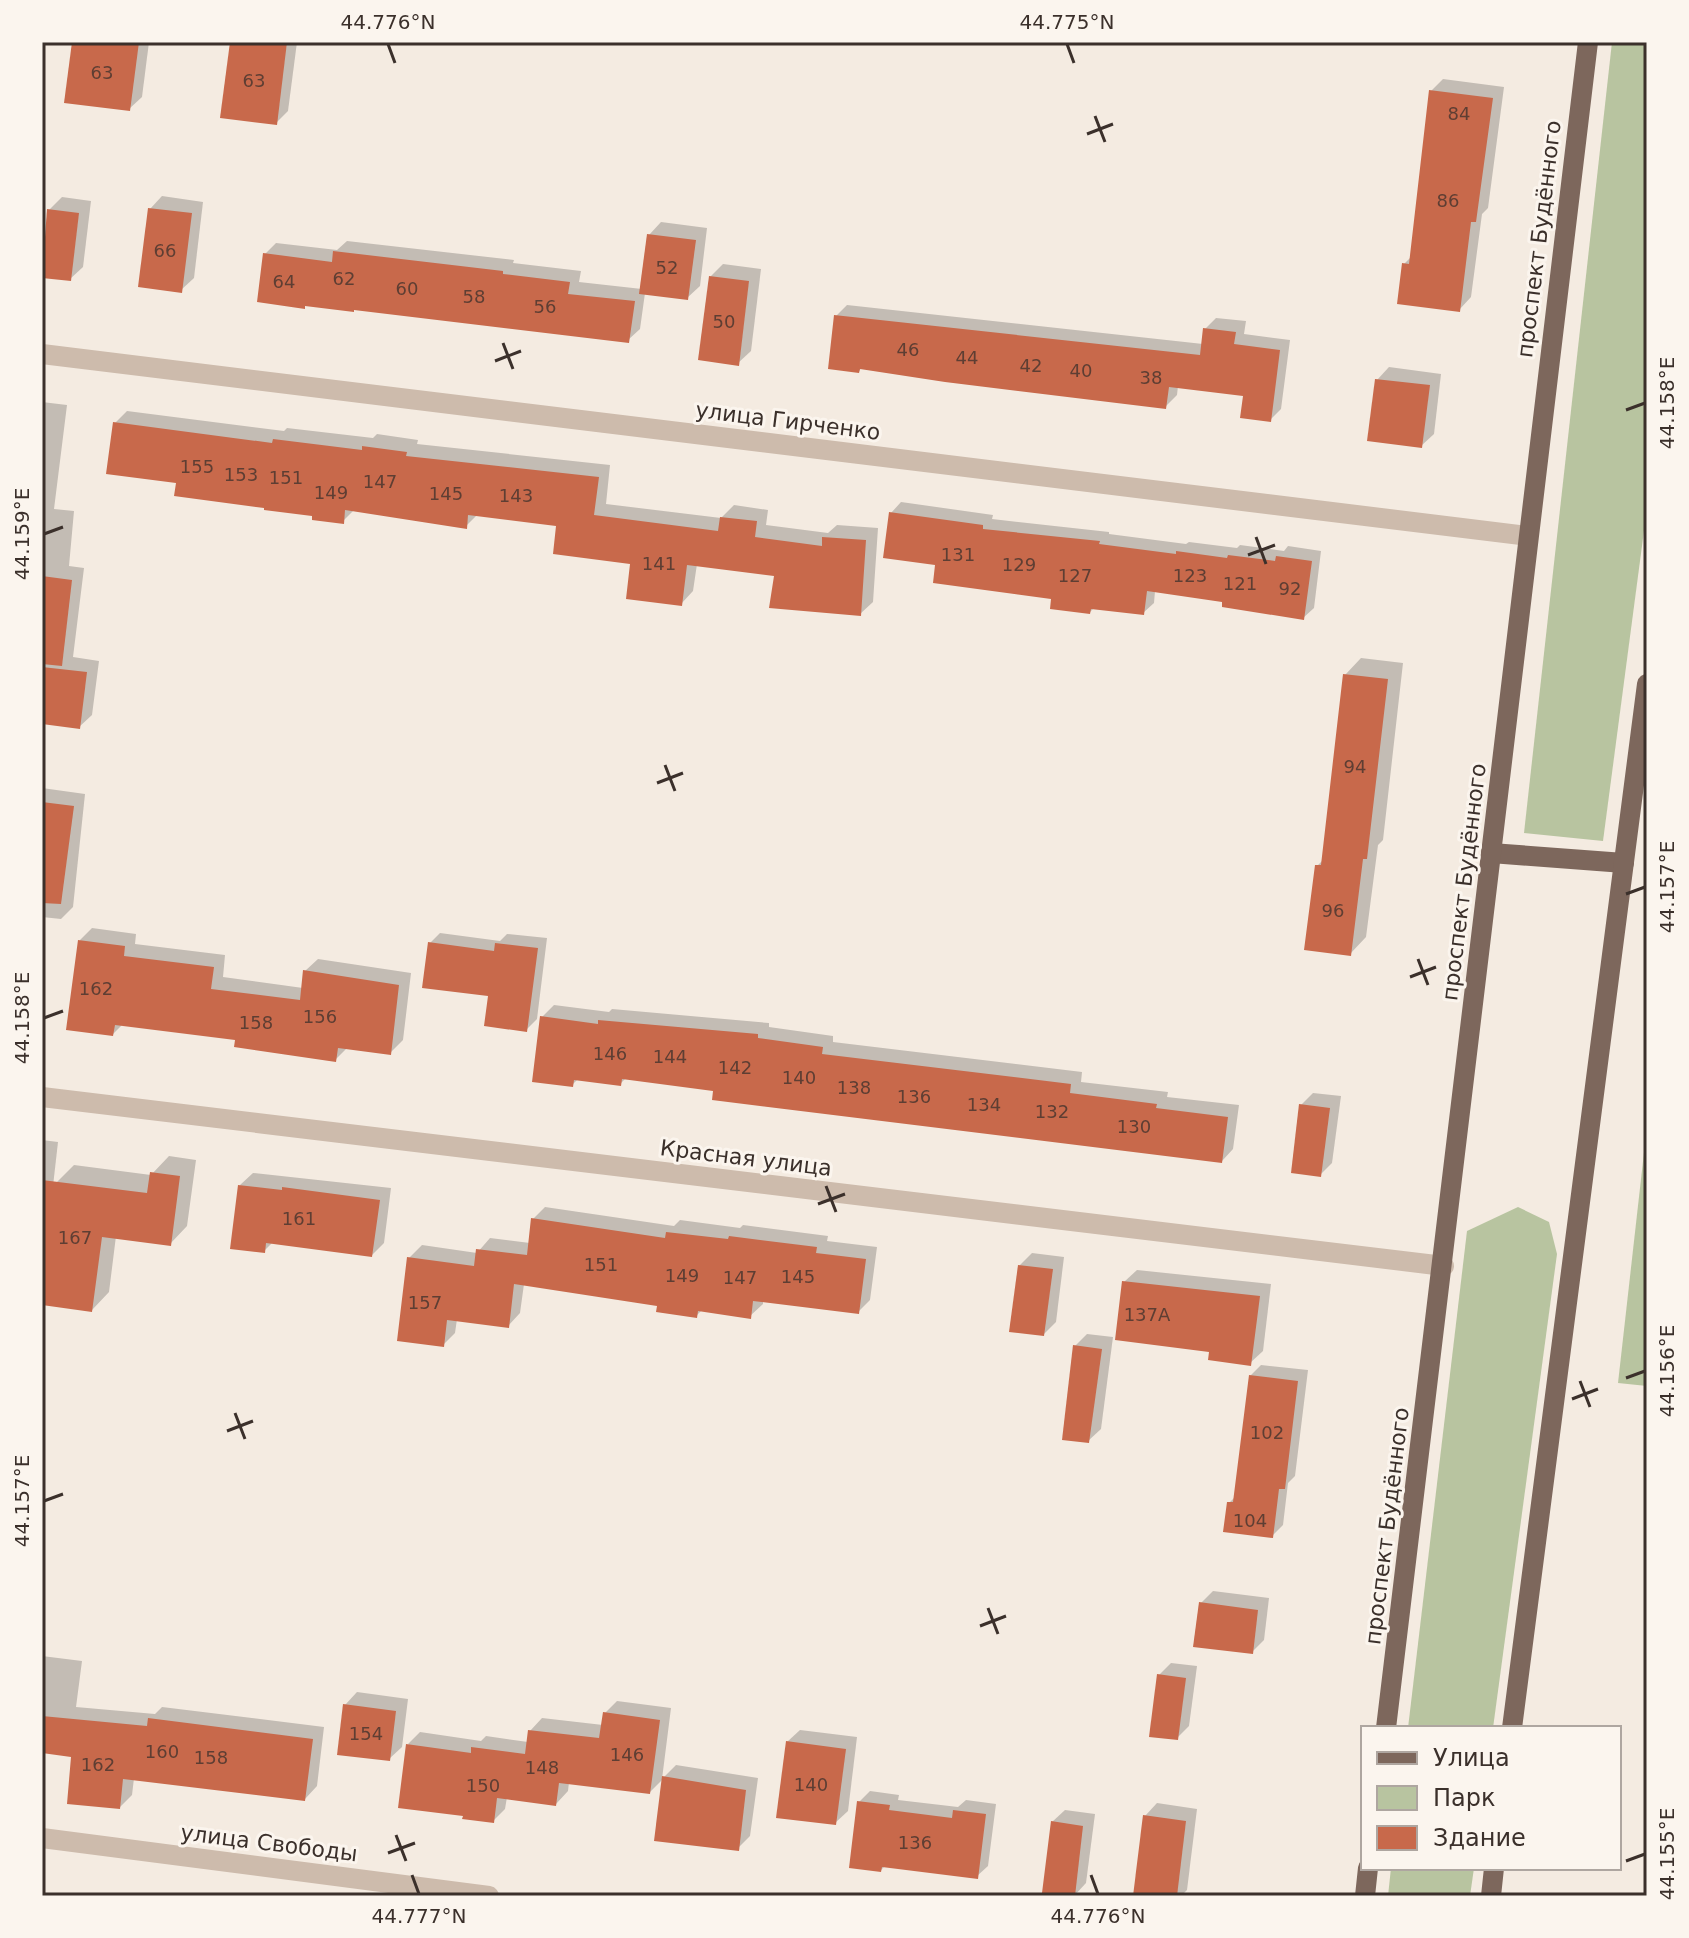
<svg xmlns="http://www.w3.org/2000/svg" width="1689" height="1938" font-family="'DejaVu Sans',sans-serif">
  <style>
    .green { fill: #b8c4a0 }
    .shadow { fill: #0003 }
    .building { fill: #c8694b }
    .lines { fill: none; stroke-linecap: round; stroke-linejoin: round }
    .minor { stroke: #cdbbac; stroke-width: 20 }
    .major { stroke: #7d675c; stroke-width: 20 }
    .ticks { fill: none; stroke: #3b302b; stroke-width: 3 }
    .labels { text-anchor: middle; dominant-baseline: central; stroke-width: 6; stroke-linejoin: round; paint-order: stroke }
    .number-label { font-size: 18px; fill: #5e3e33 }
    .street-label { font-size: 22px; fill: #3b302b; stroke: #fbf5ee }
    .neatline { fill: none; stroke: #3b302b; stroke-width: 3 }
    .ticks-label { font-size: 20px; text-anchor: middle; fill: #3b302b }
  </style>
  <rect width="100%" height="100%" fill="#f4ebe1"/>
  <!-- green -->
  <g class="green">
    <path d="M1612,42H1647V508L1603,841L1524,833Z"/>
    <path d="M1647,1126V1386L1618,1383Z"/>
    <path d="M1518,1207L1549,1222L1557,1254L1493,1728H1408L1467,1231Z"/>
    <path d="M1391,1868H1474L1470,1896H1388Z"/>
  </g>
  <!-- shadow -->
  <g class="shadow">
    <path d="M74,42H149L142,97L129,109Z"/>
    <path d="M232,42H297L288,111L276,123Z"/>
    <path d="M1443,79L1504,87L1488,208L1482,214L1471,297L1459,310L1404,264L1412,256L1431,91Z"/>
    <path d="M162,196L203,202L194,278L181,290L150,209Z"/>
    <path d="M62,197L91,201L83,267L70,279L42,276L49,210Z"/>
    <path d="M661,222L707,228L700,286L687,298L645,293L640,329L628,340L265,254L276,243L337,250L347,241L514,260L513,263L581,271L579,282L642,289L649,235Z"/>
    <path d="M723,264L761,269L751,351L738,363L710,277Z"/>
    <path d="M847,305L1203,344L1205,329L1216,318L1246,321L1244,334L1290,340L1281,409L1270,420L1245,394L1178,386L1177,395L1166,406L862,367L859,371L836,316Z"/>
    <path d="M1389,367L1441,374L1434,434L1421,446L1377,380Z"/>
    <path d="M42,402L67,405L54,509L74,511L69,566L84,568L73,657L99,661L92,715L79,727L42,722Z"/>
    <path d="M127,411L284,431L287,428L373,438L377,434L418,440L417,444L610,465L606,504L721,518L734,505L768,510L766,525L828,533L837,525L878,528L873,602L860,614L776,574L697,564L693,591L681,604L632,563L558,524L478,514L466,526L355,509L343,521L178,482L115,423Z"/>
    <path d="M901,502L993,515L992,519L1109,532V534L1186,544L1189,542L1237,548L1240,545L1284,551L1288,546L1321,551L1314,608L1303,618L1224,600L1155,591L1154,603L1143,613L1094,608L1090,612L1053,597L938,563L891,513Z"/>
    <path d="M1361,658L1403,663L1383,840L1378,845L1366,937L1350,954L1317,866L1324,859L1345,675Z"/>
    <path d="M42,788L85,794L73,907L61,919L42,917Z"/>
    <path d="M92,928L136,934L135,944L225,955L223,977L303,988L305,971L318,959L411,973L403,1040L390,1053L348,1047L335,1060L237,1038L123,1024L113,1034L80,940Z"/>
    <path d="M440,933L500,941L507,934L547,938L537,1019L527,1029L490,994L430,943Z"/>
    <path d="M554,1005L609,1012L612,1009L769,1023V1027L833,1036V1042L1082,1072L1081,1082L1168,1092L1167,1097L1239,1105L1233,1149L1222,1161L626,1078L620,1084L579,1078L572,1085L542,1017Z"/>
    <path d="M1313,1093L1341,1096L1332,1163L1320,1175L1301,1105Z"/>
    <path d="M42,1140L58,1142L53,1186L42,1197Z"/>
    <path d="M169,1156L196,1160L187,1226L170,1244L116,1236L109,1292L92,1310L42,1303L57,1182L74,1165L151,1175Z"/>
    <path d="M253,1173L391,1188L384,1243L372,1255L273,1242L264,1251L240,1185Z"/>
    <path d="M545,1207L674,1226L680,1220L740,1228L743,1225L828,1236L827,1241L877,1247L870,1300L858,1312L763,1300V1304L750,1316L702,1310L696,1316L659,1304L524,1284L520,1313L508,1326L457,1319L455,1333L443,1345L409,1258L422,1245L477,1253L490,1238L530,1243L533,1219Z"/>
    <path d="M1032,1253L1064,1257L1056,1322L1044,1334L1019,1266Z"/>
    <path d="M1137,1270L1271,1284L1263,1351L1250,1363L1211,1350L1124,1282Z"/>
    <path d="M1087,1334L1113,1337L1101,1429L1088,1441L1075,1346Z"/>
    <path d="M1261,1365L1308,1370L1295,1476L1288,1483L1283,1525L1272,1536L1229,1503L1236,1496L1250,1376Z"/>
    <path d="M1213,1591L1269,1598L1264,1640L1252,1652L1201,1603Z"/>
    <path d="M42,1656L82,1661L76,1707L155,1714L162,1707L324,1727L317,1786L305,1799L134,1778L132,1795L120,1807L73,1755L42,1751Z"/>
    <path d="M1171,1663L1197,1666L1189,1726L1177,1738L1159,1675Z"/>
    <path d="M357,1692L408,1699L402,1747L389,1759L345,1705Z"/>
    <path d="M617,1701L671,1708L662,1779L676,1765L758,1778L750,1836L738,1848L664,1778L650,1792L569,1782L568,1791L556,1804L507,1797L505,1809L493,1821L408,1744L420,1732L481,1741L486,1736L528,1742L530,1731L542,1718L603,1725L605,1713Z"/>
    <path d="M800,1730L857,1737L848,1811L835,1823L787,1742Z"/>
    <path d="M870,1791L899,1795L898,1800L958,1807L966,1800L996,1804L988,1866L977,1876L885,1866L881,1870L859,1802Z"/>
    <path d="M1157,1803L1197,1809L1187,1890L1181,1896H1135L1145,1816Z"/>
    <path d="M1065,1810L1095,1814L1086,1883L1074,1896L1052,1822Z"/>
  </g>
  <!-- building -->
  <g class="building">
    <path d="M72,42H139L130,111L64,103Z"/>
    <path d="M230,42H287L277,125L220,118Z"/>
    <path d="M1429,90L1493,98L1476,222H1471L1460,312L1397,304L1402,263L1409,264Z"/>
    <path d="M148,208L192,213L182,293L138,287Z"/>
    <path d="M47,209L79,213L71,281L42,278Z"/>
    <path d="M647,234L696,240L688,300L639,294Z"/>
    <path d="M333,251L503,271V274L570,282L568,294L635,301L629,343L354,310V312L305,306V309L257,302L263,253L332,262Z"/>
    <path d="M709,276L749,281L739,366L698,360Z"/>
    <path d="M834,315L1200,355L1203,328L1236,332L1234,344L1280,350L1271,422L1240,418L1243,396L1169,387L1166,409L945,382L860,369L859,373L828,369Z"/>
    <path d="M1375,379L1430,385L1422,448L1367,441Z"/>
    <path d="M113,422L272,443L273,439L362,450V446L407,452L406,456L599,477L594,515L718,531L720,517L757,521L755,537L822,546V537L866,540L861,616L769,608L774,576L687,565L682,606L626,599L630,564L553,554L556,526L468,515L467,529L345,510L344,524L312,520V516L264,510V508L174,496L176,483L106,474Z"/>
    <path d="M889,512L983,525V529L1100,541L1099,544L1176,554V551L1227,558L1228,555L1275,561L1276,556L1312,561L1304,620L1222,607V602L1147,591L1144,615L1091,609L1090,614L1050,609L1051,599L933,583L935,565L883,558Z"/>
    <path d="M42,576L72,580L62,666L42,664Z"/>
    <path d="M42,667L87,672L80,729L42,724Z"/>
    <path d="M1343,674L1388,679L1367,859H1363L1351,956L1304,950L1315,865H1321Z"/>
    <path d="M42,802L74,806L61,904L42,903Z"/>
    <path d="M78,940L125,946L124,956L214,967L211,989L300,1000L303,970L399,985L391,1055L338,1048L336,1062L234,1047L235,1040L115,1025L113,1036L66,1030Z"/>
    <path d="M428,942L494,951L495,943L538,948L527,1032L484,1026L488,996L422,988Z"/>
    <path d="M540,1016L598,1024V1020L758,1034V1038L823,1047L822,1054L1071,1084L1070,1093L1157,1104L1156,1108L1228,1117L1222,1163L712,1100L713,1091L622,1079L621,1086L574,1080L573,1087L532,1082Z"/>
    <path d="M1299,1104L1330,1108L1321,1177L1291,1173Z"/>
    <path d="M150,1172L180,1176L171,1246L102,1237L92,1312L42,1305V1180L147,1193Z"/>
    <path d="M238,1185L282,1190V1187L380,1200L372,1257L266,1243L265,1253L230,1249Z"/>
    <path d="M531,1218L665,1238L666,1232L728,1239L729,1236L817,1247L816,1253L866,1259L859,1314L753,1301L751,1319L698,1311L697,1318L656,1312L657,1306L514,1284L509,1328L447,1320L444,1347L397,1341L407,1257L474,1266L476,1249L527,1255Z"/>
    <path d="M1018,1265L1053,1269L1044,1336L1009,1332Z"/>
    <path d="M1122,1281L1260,1296L1251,1366L1208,1360L1209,1352L1115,1340Z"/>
    <path d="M1073,1345L1102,1349L1089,1443L1062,1440Z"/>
    <path d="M1249,1375L1298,1381L1285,1489H1279L1273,1538L1223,1532L1227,1502H1233Z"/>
    <path d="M1199,1602L1258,1610L1253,1654L1193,1647Z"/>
    <path d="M1157,1674L1186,1678L1178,1740L1149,1737Z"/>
    <path d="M343,1704L396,1711L390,1761L337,1755Z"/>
    <path d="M603,1712L660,1720L650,1794L559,1783L556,1806L497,1798L494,1823L462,1819L463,1816L398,1808L406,1744L471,1753V1747L525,1754L528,1730L599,1738Z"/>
    <path d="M42,1716L147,1726L148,1718L313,1739L305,1801L123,1779L120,1809L67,1804L71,1757L42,1753Z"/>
    <path d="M786,1741L846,1749L836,1825L776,1818Z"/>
    <path d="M662,1776L746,1790L739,1851L654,1841Z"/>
    <path d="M857,1801L890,1805L889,1810L952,1818L953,1810L986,1814L978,1879L882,1867L881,1872L849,1868Z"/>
    <path d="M1143,1815L1186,1821L1177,1896H1133Z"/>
    <path d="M1051,1821L1083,1826L1075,1896L1042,1893Z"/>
  </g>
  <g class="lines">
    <!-- minor -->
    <g class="minor">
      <path d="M42,354L1528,536"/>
      <path d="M42,1097L1444,1266"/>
      <path d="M42,1838L489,1896"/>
    </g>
    <!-- major -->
    <g class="major">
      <path d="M1491,853L1624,863"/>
      <path d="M1386,1728C1456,1166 1519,604 1588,42"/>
      <path d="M1512,1728L1647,684"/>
      <path d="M1365,1896L1368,1868"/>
      <path d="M1491,1896L1494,1868"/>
    </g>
  </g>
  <!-- ticks -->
  <path class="ticks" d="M388,44L395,63M1067,44L1074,63M1095,116L1105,142M1087,134L1113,124M503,343L513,369M495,361L521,351M1626,410L1645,403M44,534L63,527M1256,537L1266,564M1248,555L1275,545M665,765L675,791M657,783L683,773M1626,894L1645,887M1418,959L1428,985M1410,977L1436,967M44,1018L63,1011M826,1186L836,1212M818,1204L845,1194M1626,1378L1645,1371M1580,1381L1590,1407M1572,1399L1598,1389M235,1413L245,1439M227,1431L253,1421M44,1501L63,1494M988,1608L998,1634M980,1626L1006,1616M396,1835L406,1861M388,1853L415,1843M1626,1861L1645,1854M412,1875L419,1894M1091,1875L1098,1894"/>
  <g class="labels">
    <!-- number labels -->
    <g class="number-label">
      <text x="102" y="72">63</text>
      <text x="254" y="80">63</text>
      <text x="1459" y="113">84</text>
      <text x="1448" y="200">86</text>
      <text x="165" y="250">66</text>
      <text x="667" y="267">52</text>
      <text x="344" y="278">62</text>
      <text x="284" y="281">64</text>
      <text x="407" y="288">60</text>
      <text x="474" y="296">58</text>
      <text x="545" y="306">56</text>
      <text x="724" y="321">50</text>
      <text x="908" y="349">46</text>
      <text x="967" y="357">44</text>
      <text x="1031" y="365">42</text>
      <text x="1081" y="370">40</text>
      <text x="1151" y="377">38</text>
      <text x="197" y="466">155</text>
      <text x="241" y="474">153</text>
      <text x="286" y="477">151</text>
      <text x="380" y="481">147</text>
      <text x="331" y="492">149</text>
      <text x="446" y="493">145</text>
      <text x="516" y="495">143</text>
      <text x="958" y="554">131</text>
      <text x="659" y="563">141</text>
      <text x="1019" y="564">129</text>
      <text x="1075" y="575">127</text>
      <text x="1190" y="575">123</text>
      <text x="1240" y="583">121</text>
      <text x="1290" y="588">92</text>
      <text x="1355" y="766">94</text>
      <text x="1333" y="910">96</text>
      <text x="96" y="988">162</text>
      <text x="320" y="1016">156</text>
      <text x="256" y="1022">158</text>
      <text x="610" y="1053">146</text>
      <text x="670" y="1056">144</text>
      <text x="735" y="1067">142</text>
      <text x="799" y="1077">140</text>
      <text x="854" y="1087">138</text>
      <text x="914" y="1096">136</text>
      <text x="984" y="1104">134</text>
      <text x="1052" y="1111">132</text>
      <text x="1134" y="1126">130</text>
      <text x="299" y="1218">161</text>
      <text x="75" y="1237">167</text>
      <text x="601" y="1264">151</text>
      <text x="682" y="1275">149</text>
      <text x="798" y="1276">145</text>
      <text x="740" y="1277">147</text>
      <text x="425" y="1302">157</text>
      <text x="1147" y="1314">137А</text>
      <text x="1267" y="1432">102</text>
      <text x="1250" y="1520">104</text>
      <text x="366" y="1733">154</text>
      <text x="162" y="1751">160</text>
      <text x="627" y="1754">146</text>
      <text x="211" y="1757">158</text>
      <text x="98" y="1764">162</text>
      <text x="542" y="1767">148</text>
      <text x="811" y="1784">140</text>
      <text x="483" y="1785">150</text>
      <text x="915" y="1842">136</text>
    </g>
    <!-- street labels -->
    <g class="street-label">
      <text transform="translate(1539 239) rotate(-83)">проспект Будённого</text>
      <text transform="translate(788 421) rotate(7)">улица Гирченко</text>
      <text transform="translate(1464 882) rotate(-83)">проспект Будённого</text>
      <text transform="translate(746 1158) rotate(7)">Красная улица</text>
      <text transform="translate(1387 1526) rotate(-83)">проспект Будённого</text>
      <text transform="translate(269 1843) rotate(7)">улица Свободы</text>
    </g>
  </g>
  <!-- border -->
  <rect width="1689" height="1938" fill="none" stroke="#fbf5ee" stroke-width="88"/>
  <!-- legend -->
  <rect x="1361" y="1726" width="260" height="144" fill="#fbf5ee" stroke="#aea6a0" stroke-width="2"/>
  <rect x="1377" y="1752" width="40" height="12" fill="#7d675c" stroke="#aea6a0" stroke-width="2"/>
  <text x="1433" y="1766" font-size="24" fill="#3b302b">Улица</text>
  <rect x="1377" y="1786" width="40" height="24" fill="#b8c4a0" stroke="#aea6a0" stroke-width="2"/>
  <text x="1433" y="1806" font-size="24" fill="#3b302b">Парк</text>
  <rect x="1377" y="1826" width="40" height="24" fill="#c8694b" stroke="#aea6a0" stroke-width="2"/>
  <text x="1433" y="1846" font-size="24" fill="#3b302b">Здание</text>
  <rect x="44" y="44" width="1601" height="1850" class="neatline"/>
  <g class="ticks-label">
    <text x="388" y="29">44.776°N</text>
    <text x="1067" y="29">44.775°N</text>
    <text transform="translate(1667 403) rotate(-90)" y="7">44.158°E</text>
    <text transform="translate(22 534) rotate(-90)" y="7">44.159°E</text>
    <text transform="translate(1667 887) rotate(-90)" y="7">44.157°E</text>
    <text transform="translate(22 1018) rotate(-90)" y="7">44.158°E</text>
    <text transform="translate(1667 1371) rotate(-90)" y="7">44.156°E</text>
    <text transform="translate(22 1501) rotate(-90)" y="7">44.157°E</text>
    <text transform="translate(1667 1854) rotate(-90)" y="7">44.155°E</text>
    <text x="419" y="1923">44.777°N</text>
    <text x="1098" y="1923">44.776°N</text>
  </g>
</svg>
